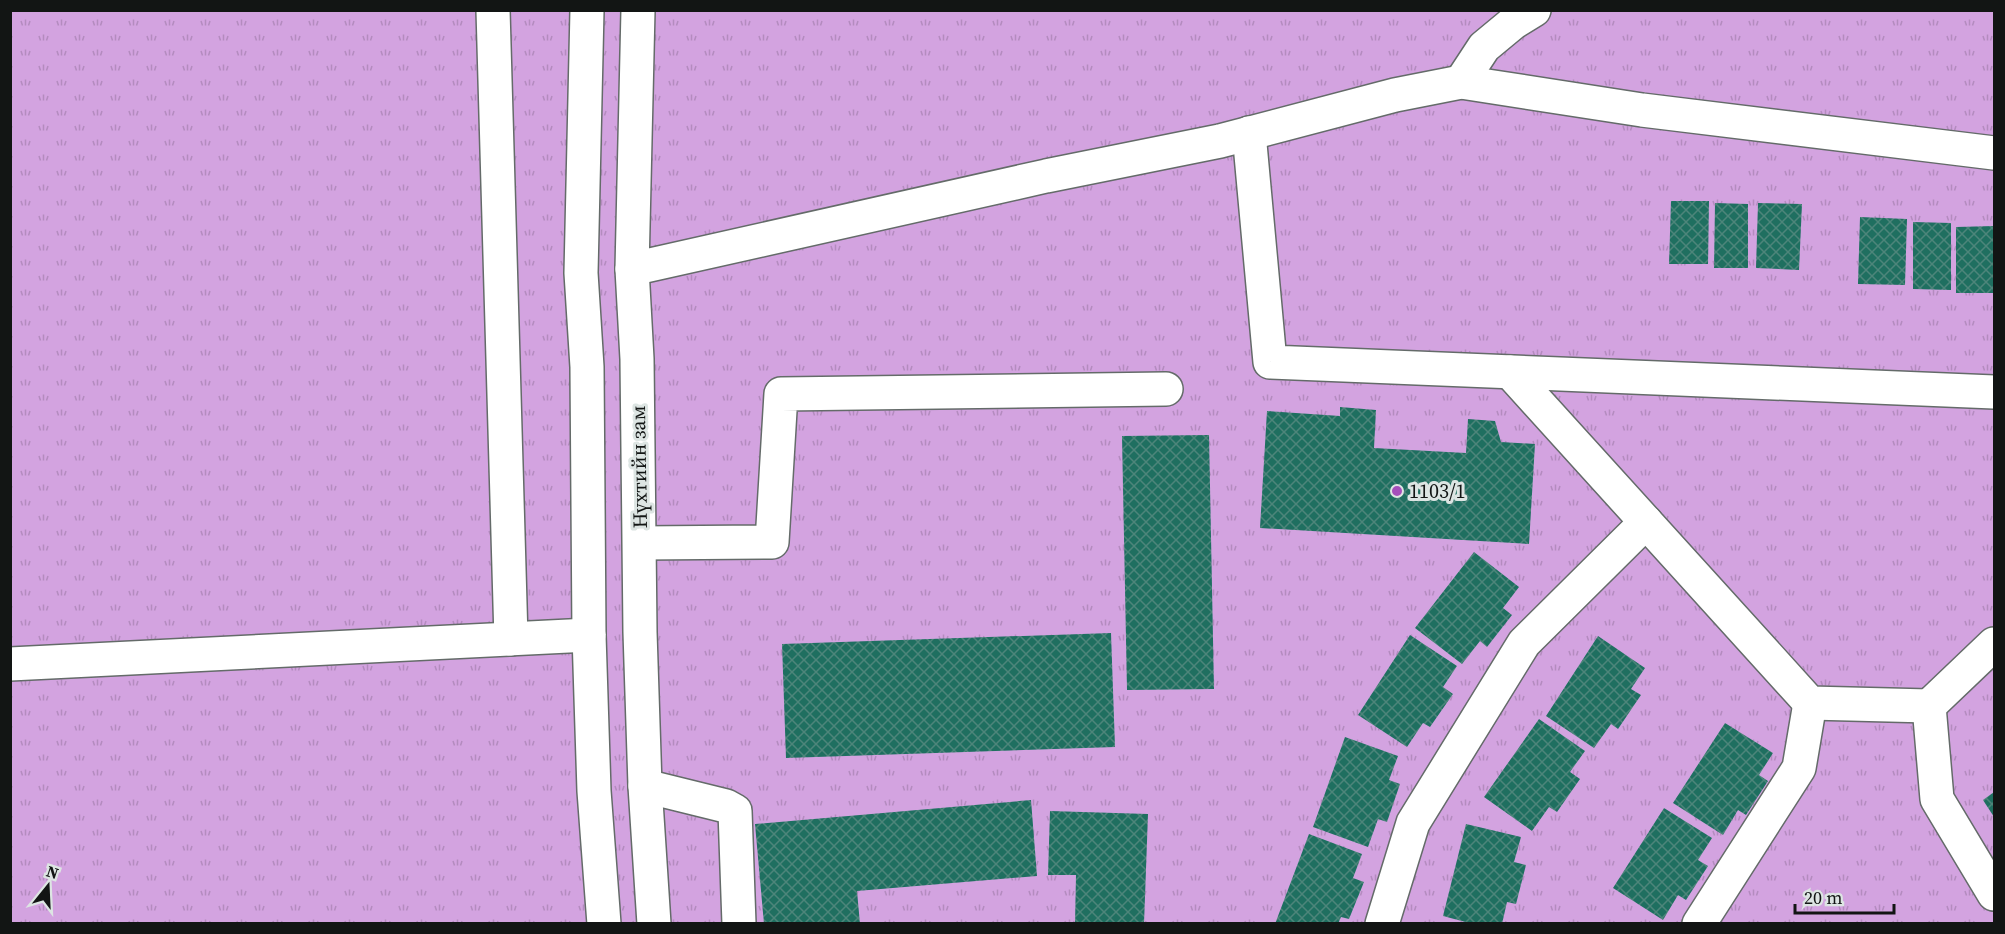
<svg xmlns="http://www.w3.org/2000/svg" width="2005" height="934" font-family="'Source Serif 4',serif">
  <style>
    .park { fill: url(#park-tufts) }
    .building { fill: url(#building-cross-hatch) }
    .lines { fill: none; stroke-linecap: round; stroke-linejoin: round }
    .minor-casing { stroke: #646b69; stroke-width: 36 }
    .major-casing { stroke: #646b69; stroke-width: 36 }
    .minor { stroke: #fff; stroke-width: 33 }
    .major { stroke: #fff; stroke-width: 33 }
    .poi-dot { fill: #a54ebb; stroke: #dde5e3; stroke-width: 2 }
    .labels { text-anchor: middle; dominant-baseline: central; stroke-width: 6; stroke-linejoin: round; paint-order: stroke }
    .street-label { font-size: 20px; fill: #121514; stroke: #dde5e3 }
    .poi-label { font-size: 20px; fill: #121514; stroke: #dde5e3; text-anchor: start }
  </style>
  <defs>
    <pattern id="park-tufts" width="24" height="20" patternUnits="userSpaceOnUse" patternTransform="scale(1.5)"><rect width="24" height="20" fill="#d3a3e0"/><path d="M3 7l-1-3M5 7V3M7 7l1-3M15 17l-1-3M17 17v-4M19 17l1-3" fill="none" stroke="#b48bbf"/></pattern>
    <pattern id="building-cross-hatch" width="8" height="8" patternUnits="userSpaceOnUse" patternTransform="scale(1.5)"><rect width="8" height="8" fill="#1f6f60"/><path d="M0 0l8 8M0 8l8-8" fill="none" stroke="#4d857a"/></pattern>
  </defs>
  <rect width="100%" height="100%" fill="#dde5e3"/>
  <!-- park -->
  <rect class="park" x="11" y="11" width="1983" height="912"/>
  <!-- building -->
  <g class="building">
    <path d="M1671,201H1709L1708,264H1669Z"/>
    <path d="M1715,203L1748,204V268H1714Z"/>
    <path d="M1758,203L1802,204L1799,270L1756,268Z"/>
    <path d="M1860,217L1907,219L1905,285L1858,284Z"/>
    <path d="M1913,222L1951,223V290L1913,289Z"/>
    <path d="M1994,226V293H1956V227Z"/>
    <path d="M1340,407L1376,410L1374,448L1466,453L1468,419L1495,421L1501,442L1535,444L1529,544L1260,528L1267,411L1340,416Z"/>
    <path d="M1209,435L1214,689L1127,690L1122,436Z"/>
    <path d="M1474,552L1519,587L1503,608L1512,615L1487,647L1480,641L1462,664L1415,628Z"/>
    <path d="M1111,633L1115,747L786,758L782,644Z"/>
    <path d="M1410,635L1457,666L1443,687L1453,694L1430,727L1423,723L1407,747L1358,715Z"/>
    <path d="M1598,636L1645,668L1631,689L1641,695L1618,729L1611,724L1594,748L1546,716Z"/>
    <path d="M1539,719L1585,751L1570,772L1580,779L1557,812L1549,807L1532,831L1484,797Z"/>
    <path d="M1725,723L1773,753L1759,775L1768,781L1746,815L1738,810L1723,835L1673,803Z"/>
    <path d="M1345,737L1398,756L1389,780L1400,784L1387,822L1378,819L1368,847L1313,827Z"/>
    <path d="M1994,792V817L1983,800Z"/>
    <path d="M1031,800L1037,876L857,891L860,924H764L755,824Z"/>
    <path d="M1664,808L1712,838L1698,860L1708,866L1686,900L1678,895L1663,920L1613,888Z"/>
    <path d="M1050,811L1148,814L1144,924H1075L1076,875H1048Z"/>
    <path d="M1466,824L1521,837L1514,862L1526,865L1516,904L1507,902L1502,924H1473L1443,916Z"/>
    <path d="M1309,834L1362,854L1353,878L1364,882L1349,919L1341,917L1338,924H1275Z"/>
  </g>
  <g class="lines">
    <defs>
      <g id="minor">
        <path d="M493,10L511,639"/>
        <path d="M1461,82L1484,47L1513,23L1534,10"/>
        <path d="M1249,133L1270,362L1994,392"/>
        <path d="M632,269L1046,176L1220,141L1395,95L1461,82L1642,110L1994,153"/>
        <path d="M1510,372L1810,703L1929,706L1994,644"/>
        <path d="M640,543L772,542L781,394L1166,389"/>
        <path d="M10,664L589,635"/>
        <path d="M1929,706L1937,799L1994,894"/>
        <path d="M645,786L726,806L735,811L739,924"/>
        <path d="M1382,924L1413,823L1524,643L1646,522"/>
        <path d="M1699,924L1799,768L1810,703"/>
      </g>
      <g id="major">
        <path d="M587,10L581,273L587,367L589,635L594,791L604,924"/>
        <path d="M638,10L632,269L637,359L640,632L645,786L654,924"/>
      </g>
    </defs>
    <!-- minor casing -->
    <use href="#minor" class="minor-casing"/>
    <!-- major casing -->
    <use href="#major" class="major-casing"/>
    <!-- minor -->
    <use href="#minor" class="minor"/>
    <!-- major -->
    <use href="#major" class="major"/>
  </g>
  <!-- markers -->
  <circle class="poi-dot" cx="1397" cy="491" r="6"/>
  <g class="labels">
    <!-- street labels -->
    <g class="street-label">
      <text transform="translate(639 467) rotate(-91)">Нүхтийн зам</text>
    </g>
    <!-- poi labels -->
    <g class="poi-label">
      <text x="1409" y="491">1103/1</text>
    </g>
  </g>
  <!-- border -->
  <rect width="2005" height="934" fill="none" stroke="#121514" stroke-width="24"/>
  <!-- north arrow -->
  <g transform="translate(48 886) rotate(18)" stroke="#dde5e3" stroke-width="4.5" paint-order="stroke">
  <path d="M0-4.5L10 22L0 15L-10 22Z" fill="#121514"/>
  <text y="-9" font-size="16" font-weight="bold" text-anchor="middle" fill="#121514">N</text>
  </g>
  <!-- scale -->
  <path d="M1795 904v9h99v-9" fill="none" stroke="#121514" stroke-width="3"/>
  <text x="1804" y="904" font-size="18" fill="#121514" stroke="#dde5e3" stroke-width="4.5" paint-order="stroke">20 m</text>
</svg>
